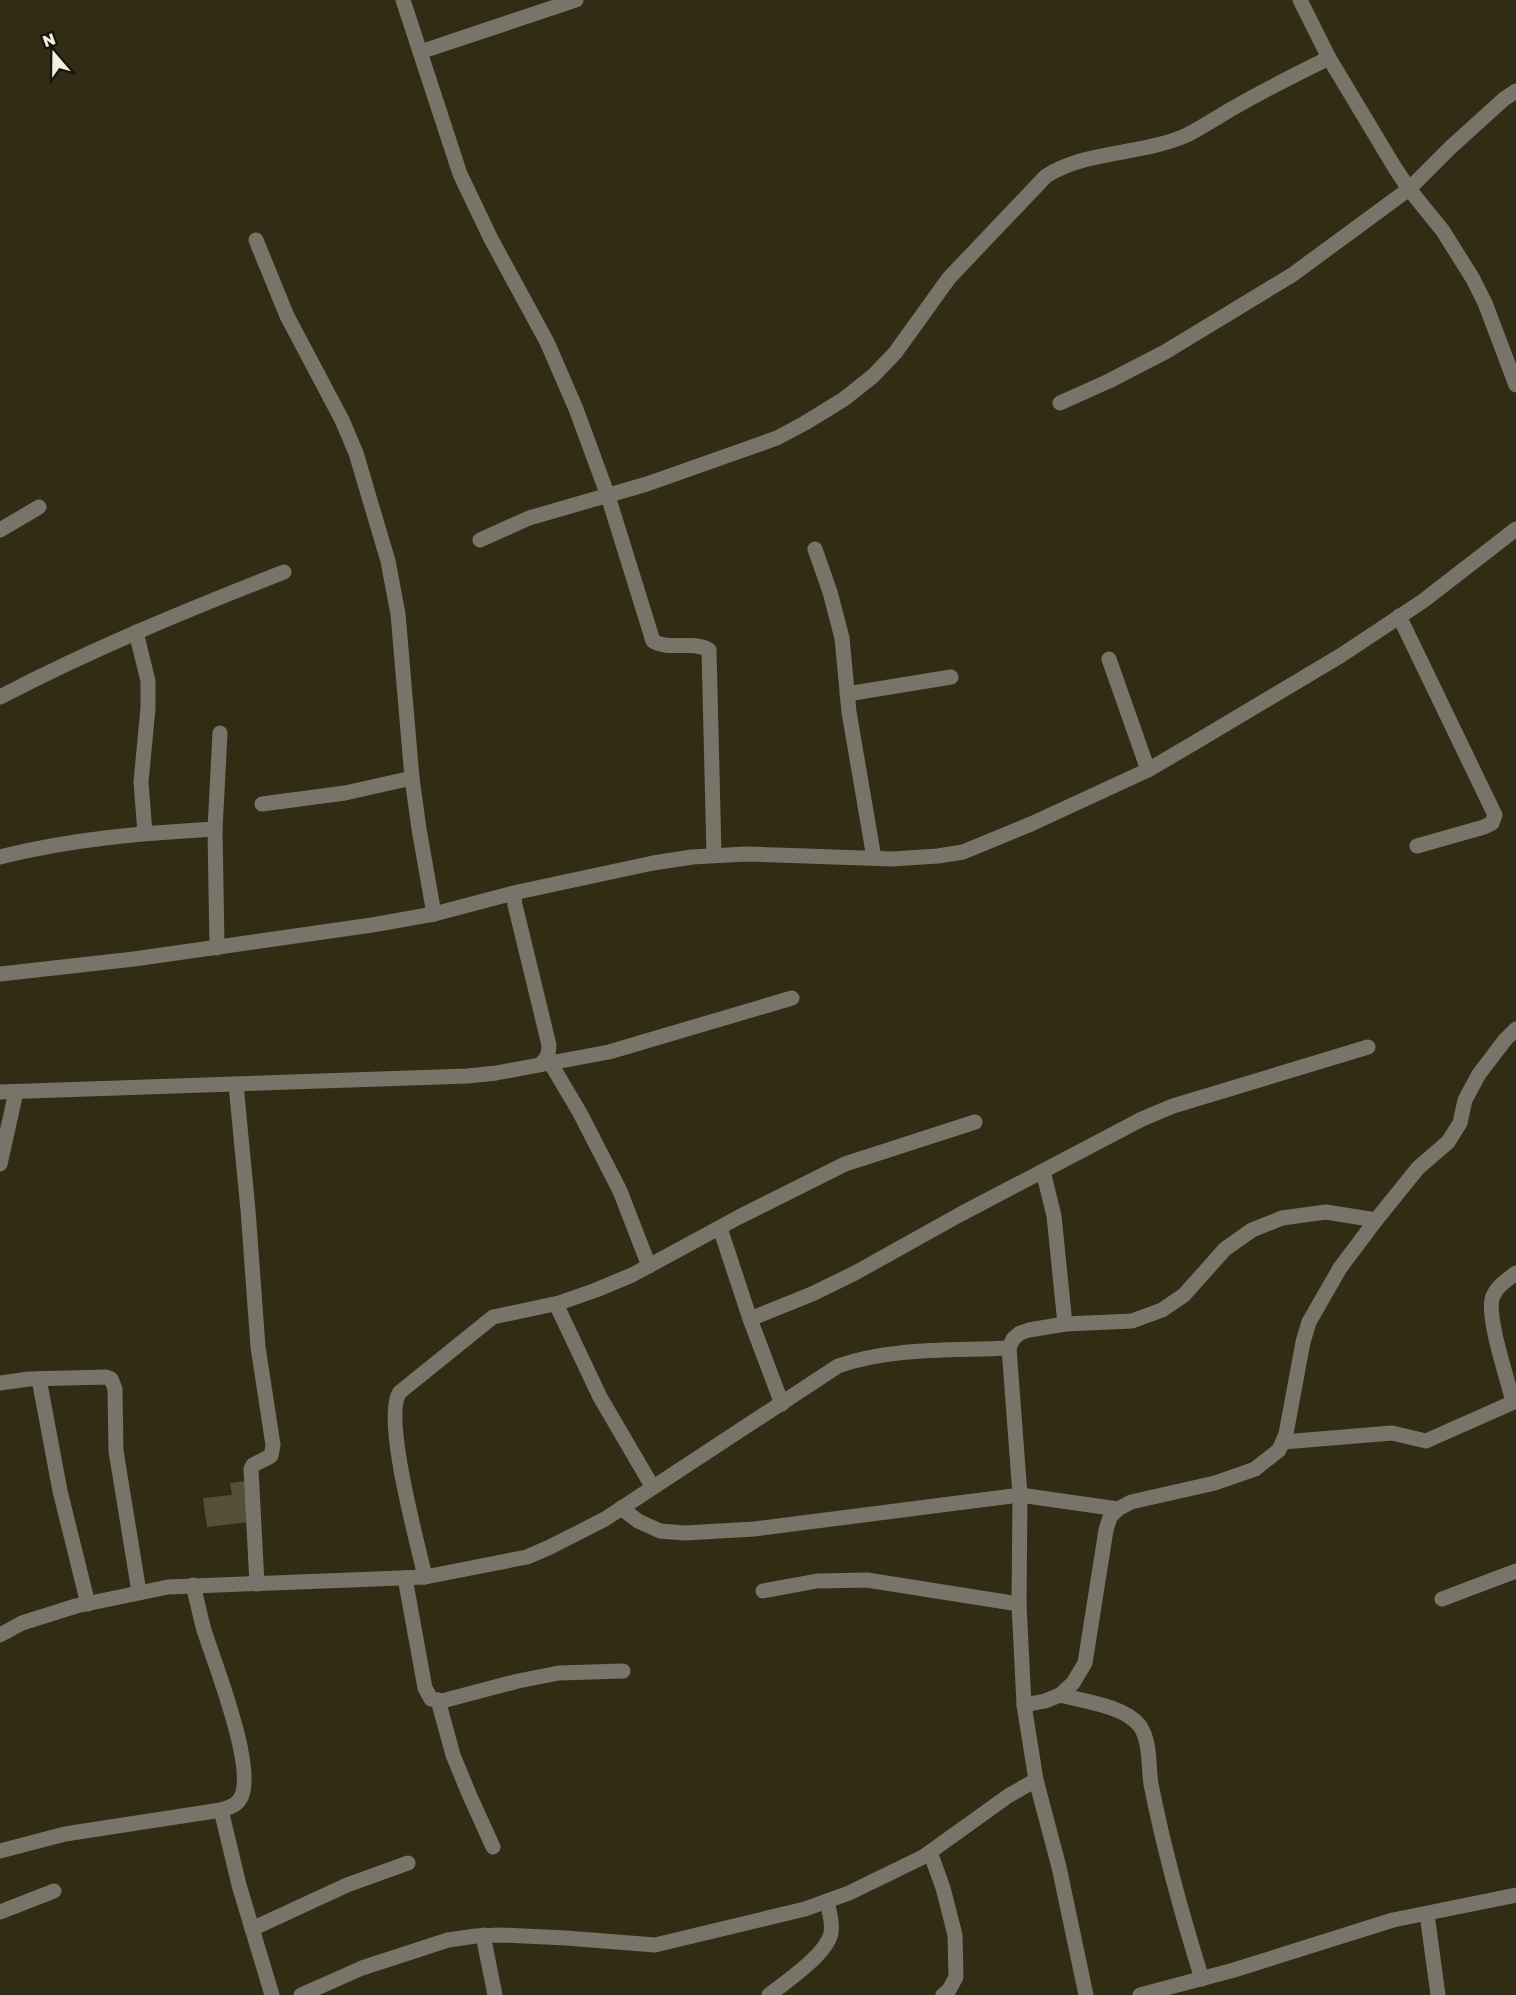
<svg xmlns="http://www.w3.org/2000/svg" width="1516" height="1995" font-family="'Golos Text',sans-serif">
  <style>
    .building { fill: #555037 }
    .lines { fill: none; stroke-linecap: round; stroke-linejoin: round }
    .minor { stroke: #77756a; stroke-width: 15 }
  </style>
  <rect width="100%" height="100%" fill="#322c15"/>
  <!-- building -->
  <path class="building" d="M246,1481L250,1522L207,1527L203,1498L232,1495L230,1483Z"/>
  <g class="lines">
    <!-- minor -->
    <g class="minor">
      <path d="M403,0L460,174L491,239L547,342L576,409L608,496L653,641C669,651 692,640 709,650L714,855"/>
      <path d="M1300,0L1329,58L1395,168L1409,189L1443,231L1473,279L1485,303L1516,385"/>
      <path d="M420,52L576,0"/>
      <path d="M256,240L287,316L342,420L356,453L388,561L398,614L412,778L419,829L434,914"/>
      <path d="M1060,403L1109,381L1165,352L1292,275L1409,189L1451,147L1504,99L1516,91"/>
      <path d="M0,530L39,507"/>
      <path d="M480,540L529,518L647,484L777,438L805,423L844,399L873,376L895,353L949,278L1046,176C1087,150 1142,155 1187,135C1203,127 1219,116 1235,107C1266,89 1297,74 1329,58"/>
      <path d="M815,549L830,592L842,638L849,712L874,858"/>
      <path d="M1399,616L1495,815L1492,823L1484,827L1417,846"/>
      <path d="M136,632L148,681V708L141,782L145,833"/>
      <path d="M1109,659L1148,770"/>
      <path d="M847,694L951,677"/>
      <path d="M0,697C92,649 187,610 284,572"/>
      <path d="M262,804L345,793L412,778"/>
      <path d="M0,857C70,839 143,833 215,829"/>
      <path d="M217,948L215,829L220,733"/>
      <path d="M0,974L134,959L372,925L434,914L518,892"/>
      <path d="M551,1064L580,1113L620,1191L649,1266"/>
      <path d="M539,1065L609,1052L792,998"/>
      <path d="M236,1085L248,1210L258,1347L273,1445L271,1456L253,1465L251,1469L257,1584"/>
      <path d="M0,1092L468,1076L496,1073L539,1065C547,1060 549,1054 549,1045L515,905L514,897L518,892L653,863L692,857L746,854L892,859L938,856L963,852L1031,824L1148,770L1194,743L1340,656L1423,601L1516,529"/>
      <path d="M0,1164L16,1092"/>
      <path d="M1043,1171L1054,1216L1065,1324"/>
      <path d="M720,1228L750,1319L782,1404"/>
      <path d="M556,1304L600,1397L652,1486"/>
      <path d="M750,1319L812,1294L855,1273L959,1215L1142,1119L1173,1106L1368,1047"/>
      <path d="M39,1379L60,1491L88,1604"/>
      <path d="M0,1383L29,1379L106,1377L111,1379L115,1389L116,1451L139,1592"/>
      <path d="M1513,1402C1508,1380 1485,1314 1493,1296C1498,1285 1507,1280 1516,1273"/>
      <path d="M1283,1442L1392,1433L1426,1441L1516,1401"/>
      <path d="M621,1508L638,1521L660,1531L685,1533L754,1529L1020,1495L1118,1509"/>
      <path d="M425,1577C418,1544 382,1416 400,1392L493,1317L559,1303L596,1290L632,1275L739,1217L845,1164L975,1122"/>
      <path d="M405,1578L425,1688L431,1699L442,1701L518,1681L559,1673L623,1671"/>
      <path d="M763,1591L817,1581L867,1580L1019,1604"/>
      <path d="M1442,1599L1516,1571"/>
      <path d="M0,1635L22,1623L76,1606L168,1587L425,1577L527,1557L550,1547L605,1519L838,1366C892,1347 953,1351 1009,1348"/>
      <path d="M1060,1695C1083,1701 1125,1706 1140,1726C1151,1743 1148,1766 1151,1784C1164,1850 1182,1915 1202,1979"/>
      <path d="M438,1700L453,1755L469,1794L493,1847"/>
      <path d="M1024,1705L1045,1701L1060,1695L1073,1683L1085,1663L1106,1530L1110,1517L1118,1509L1131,1502L1215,1483L1255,1469L1279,1450L1286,1434L1303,1342L1309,1322L1340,1268L1376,1220"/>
      <path d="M221,1810L239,1885L272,1995"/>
      <path d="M0,1851L65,1834L221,1810C228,1808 236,1806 240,1799C258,1772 214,1662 204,1630C200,1616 197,1600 193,1585"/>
      <path d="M930,1852L943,1888L955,1935L956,1977L949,1990L943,1995"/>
      <path d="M0,1912L54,1891"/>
      <path d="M1427,1914L1438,1995"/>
      <path d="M252,1929L347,1885L408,1863"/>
      <path d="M483,1935L495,1995"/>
      <path d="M301,1995L362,1968L448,1940L476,1936L501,1935L566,1938L655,1945L805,1909L849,1893L923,1857L1008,1796L1036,1780"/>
      <path d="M769,1995C786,1982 827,1954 831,1933C833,1923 829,1911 827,1901"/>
      <path d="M1086,1995L1059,1867L1036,1780L1024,1705L1019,1604L1020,1495L1009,1348L1013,1339L1020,1333L1029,1330L1065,1324L1132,1321L1162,1310L1184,1295L1225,1249L1252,1230L1282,1218L1326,1212L1376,1220L1418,1168L1448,1142L1460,1123L1465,1100L1479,1074L1505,1040L1516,1029"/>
      <path d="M1140,1995L1234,1970L1393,1920L1516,1895"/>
    </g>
  </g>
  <!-- north arrow -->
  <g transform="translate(54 54) rotate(340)" stroke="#17150b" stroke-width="4.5" paint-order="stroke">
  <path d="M0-4.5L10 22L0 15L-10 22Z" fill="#f2efe0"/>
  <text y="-9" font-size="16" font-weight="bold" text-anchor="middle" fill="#f2efe0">N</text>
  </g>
</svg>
